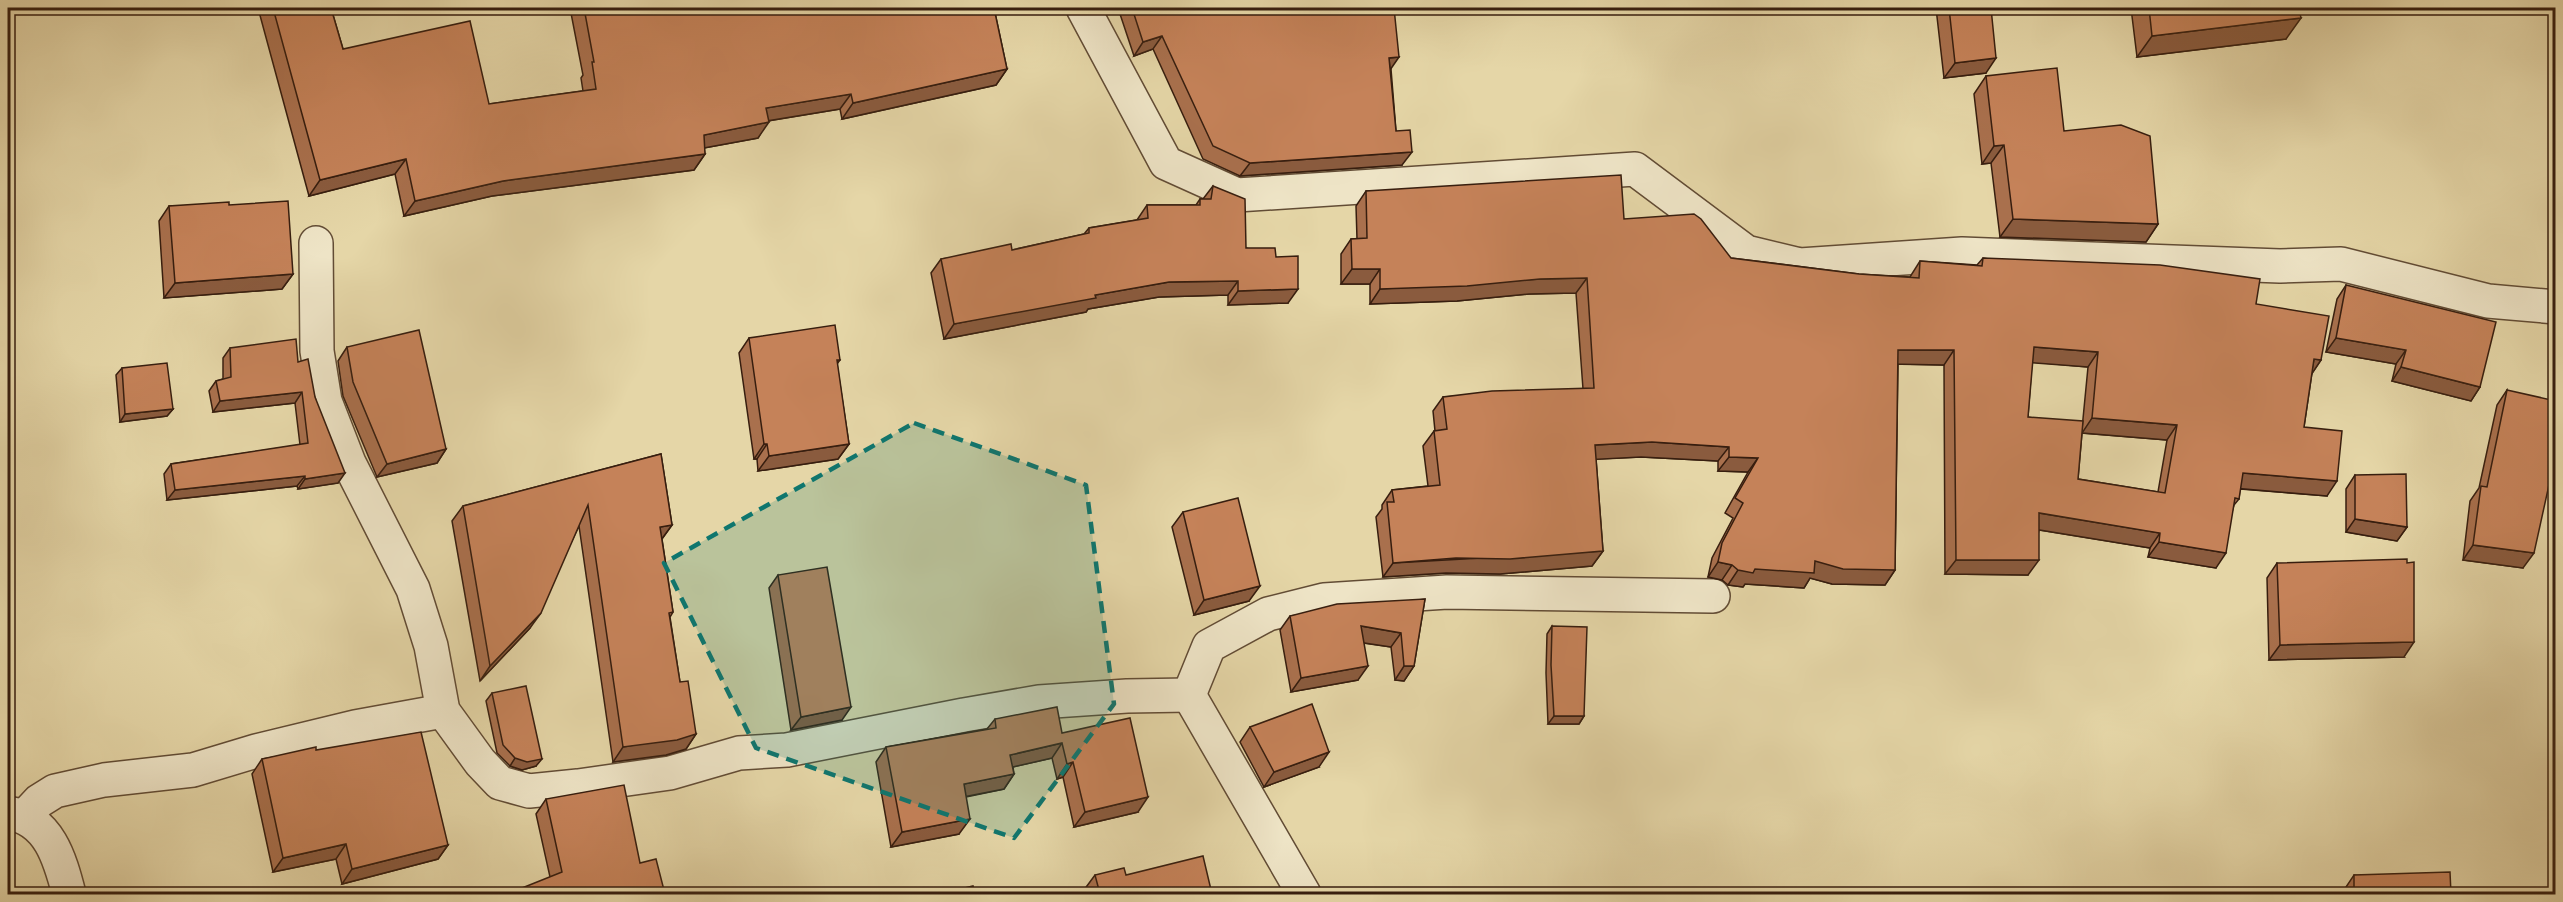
<svg xmlns="http://www.w3.org/2000/svg" width="2563" height="902" font-family="'IM FELL Great Primer',serif">
  <style>
    .lines { fill: none; stroke-linecap: round; stroke-linejoin: round }
    .street-casing { stroke: #624c35; stroke-width: 36 }
    .street { stroke: #eee4c6; stroke-width: 33 }
    .wall { fill: #a9704d; stroke: #371e0f; stroke-width: 1.5; fill-rule: evenodd }
    .shaded-wall { fill: #8a5b3e; stroke: #371e0f; stroke-width: 1.5 }
    .building { fill: #c58259; stroke: #371e0f; stroke-width: 1.5; fill-rule: evenodd }
    .marked { fill: #0f766e; fill-opacity: 0.2; stroke: #0f766e; stroke-width: 4.5; stroke-dasharray: 12 8; stroke-linejoin: round }
  </style>
  <rect width="100%" height="100%" fill="#e5d6a7"/>
  <filter id="stains"><feTurbulence type="fractalNoise" baseFrequency=".00333" numOctaves="4"/><feColorMatrix values="0 0 0 0 .2 0 0 0 0 .09 0 0 0 0 .02 0 0 0 .5 -.17"/></filter>
  <radialGradient id="worn" r=".72"><stop offset=".6" stop-color="#630" stop-opacity="0"/><stop offset="1" stop-color="#630" stop-opacity=".3"/></radialGradient>
  <g class="lines">
    <defs>
      <g id="street">
        <path d="M1083,8L1166,163L1237,195L1635,169L1746,252L1800,265L1962,254L2280,266L2341,264L2488,301L2556,307"/>
        <path d="M316,243L317,351L325,401L349,463L413,589L431,646L443,711L480,762L500,783L529,791L578,786L670,773L739,753L787,750L964,715L1039,702L1127,696L1189,695"/>
        <path d="M1189,695L1209,646L1268,614L1324,600L1447,592L1713,596"/>
        <path d="M1189,695L1304,894"/>
        <path d="M8,813C49,819 60,859 69,894"/>
        <path d="M25,816L39,801L55,791L104,780L193,770L256,751L355,727L443,711"/>
      </g>
    </defs>
    <!-- street casing -->
    <use href="#street" class="street-casing"/>
    <!-- street -->
    <use href="#street" class="street"/>
  </g>
  <!-- wall -->
  <g class="wall">
    <path d="M258,8H331L343,49L489,104L583,91L581,78L583,75L570,8H994L1007,69L996,85L842,119L840,109L768,121L758,138L704,148L705,154L694,170L492,196L404,216L395,174L309,196Z"/>
    <path d="M1118,8H1394L1391,69L1396,131L1402,165L1240,176L1203,159L1153,49L1134,56Z"/>
    <path d="M1936,8H1991L1986,73L1944,78Z"/>
    <path d="M2131,8H2299L2286,39L2137,57Z"/>
    <path d="M1986,76L2064,131L2158,224L2146,242L2000,237L1991,163L1982,164L1974,94Z"/>
    <path d="M1213,186L1246,248L1276,257L1288,303L1228,305V295L1159,297L1088,309L1086,312L944,339L931,273L941,259L1012,250L1084,234L1089,228L1137,220L1147,205H1196L1200,199H1203Z"/>
    <path d="M1366,191L1624,219L1731,258L1859,274L1910,277L1920,261L1977,265L1983,258L2256,304L2321,360L2312,373L2304,427L2327,496L2240,489L2239,499L2234,505L2216,568L2148,557L2150,548L2039,530L2028,575L1945,574L1944,365L1898,364L1895,570L1885,585L1832,584L1810,578L1804,588L1745,584L1743,587L1728,585L1722,580L1708,577L1712,558L1733,518L1725,513L1748,472L1718,471V461L1641,457L1596,459L1603,551L1592,566L1500,574L1446,573L1383,577L1376,517L1382,509V505L1392,490L1428,486L1423,446L1434,431H1435L1433,411L1443,397L1583,389L1576,293L1529,294L1457,301L1370,304V284H1341V254L1351,239H1357L1356,206ZM2032,362L2088,367L2082,429L2028,417ZM2082,433L2167,440L2158,492L2078,479Z"/>
    <path d="M229,205L293,274L282,289L164,298L159,221L169,206Z"/>
    <path d="M2346,285L2480,387L2471,401L2392,381L2396,364L2326,352L2337,299Z"/>
    <path d="M749,338L840,360L837,364L849,444L838,459L758,471L757,459H754L739,353Z"/>
    <path d="M347,347L446,449L437,463L377,477L343,396L338,361Z"/>
    <path d="M230,348L298,362L315,397L338,483L298,489L297,486L167,500L164,474L171,464L300,445L295,403L213,412L209,391L216,381L223,379V358Z"/>
    <path d="M122,368L173,409L167,416L120,422L116,375Z"/>
    <path d="M2507,390L2523,568L2463,560L2470,501L2479,488L2497,405Z"/>
    <path d="M661,454L672,525L662,539L673,612L670,617L680,682L696,734L686,749L666,755L613,762L579,526L530,628L480,681L452,521L463,506Z"/>
    <path d="M2355,475L2407,527L2397,541L2346,532V489Z"/>
    <path d="M1183,512L1249,601L1194,615L1172,527Z"/>
    <path d="M2277,563L2404,657L2269,660L2267,578Z"/>
    <path d="M778,575L842,720L791,730L769,588Z"/>
    <path d="M1425,599L1414,666L1404,681L1395,680L1391,647L1363,643L1358,680L1291,692L1280,630L1290,616Z"/>
    <path d="M1552,626L1584,716L1579,724H1548L1546,673L1547,634Z"/>
    <path d="M492,693L536,766L522,770L510,766L497,753L486,701Z"/>
    <path d="M995,719L1062,733L1138,812L1074,827L1063,777L1057,779L1052,758L1013,767L1014,774L1004,789L966,797L959,834L891,847L876,762L886,747L987,729Z"/>
    <path d="M1250,727L1319,767L1264,787L1240,742Z"/>
    <path d="M316,750L448,845L438,859L342,884L336,859L273,872L252,774L262,759Z"/>
    <path d="M546,799L640,863L550,877L536,814Z"/>
    <path d="M1095,875H1126L1212,894H1085L1084,890Z"/>
    <path d="M2354,875L2451,894H2344V890Z"/>
  </g>
  <!-- shaded-wall -->
  <g class="shaded-wall">
    <path d="M2301,18L2286,39L2137,57L2152,36Z"/>
    <path d="M1162,36L1153,49L1134,56L1143,42Z"/>
    <path d="M1399,57L1390,70L1389,58Z"/>
    <path d="M1996,58L1986,73L1944,78L1955,63Z"/>
    <path d="M1007,69L996,85L842,119L853,103Z"/>
    <path d="M851,94L840,109L755,123L766,108Z"/>
    <path d="M769,122L758,138L693,150L704,135Z"/>
    <path d="M2004,145L1991,163L1982,164L1994,146Z"/>
    <path d="M1412,152L1402,165L1240,176L1250,163Z"/>
    <path d="M705,154L694,170L492,196L404,216L415,201L503,181Z"/>
    <path d="M406,159L395,174L309,196L320,180Z"/>
    <path d="M2013,219L2158,224L2146,242L2000,237Z"/>
    <path d="M1352,269H1380L1370,284H1341Z"/>
    <path d="M293,274L282,289L164,298L175,283Z"/>
    <path d="M1587,278L1576,293L1529,294L1457,301L1370,304L1380,289L1540,279Z"/>
    <path d="M1238,281L1228,295L1159,297L1088,309L1086,312L944,339L954,324L1095,295L1169,282Z"/>
    <path d="M1298,289L1288,303L1228,305L1238,291Z"/>
    <path d="M2336,338L2406,350L2396,364L2326,352Z"/>
    <path d="M2034,347L2098,352L2088,367L2023,362Z"/>
    <path d="M1898,350H1954L1944,365L1888,364Z"/>
    <path d="M2314,359L2321,360L2311,375Z"/>
    <path d="M2401,367L2480,387L2471,401L2392,381Z"/>
    <path d="M302,392L295,403L213,412L220,401Z"/>
    <path d="M173,409L167,416L120,422L125,414Z"/>
    <path d="M2092,418L2177,425L2167,440L2082,433Z"/>
    <path d="M1652,442L1729,447L1718,461L1641,457L1584,460L1595,445Z"/>
    <path d="M764,444H767L757,459H754Z"/>
    <path d="M849,444L838,459L758,471L769,456Z"/>
    <path d="M446,449L437,463L377,477L387,464Z"/>
    <path d="M1729,457L1758,458L1748,472L1718,471Z"/>
    <path d="M345,473L338,483L298,489L305,479Z"/>
    <path d="M2243,473L2337,481L2327,496L2233,488Z"/>
    <path d="M305,476L297,486L167,500L175,490Z"/>
    <path d="M2039,513L2160,533L2150,548L2028,528Z"/>
    <path d="M2355,519L2407,527L2397,541L2346,532Z"/>
    <path d="M672,525L661,540L660,527Z"/>
    <path d="M2159,542L2226,553L2216,568L2148,557Z"/>
    <path d="M2473,545L2534,553L2523,568L2463,560Z"/>
    <path d="M1603,551L1592,566L1500,574L1446,573L1383,577L1393,563Z"/>
    <path d="M1956,560H2039L2028,575L1945,574Z"/>
    <path d="M1815,561L1895,570L1885,585L1832,584L1810,578L1804,588L1745,584L1743,587L1728,585L1738,570Z"/>
    <path d="M1718,562L1732,565L1722,580L1708,577Z"/>
    <path d="M1260,586L1249,601L1194,615L1204,600Z"/>
    <path d="M541,613L530,628L480,681L490,666Z"/>
    <path d="M1361,626L1401,633L1391,647L1351,641Z"/>
    <path d="M2414,642L2404,657L2269,660L2280,645Z"/>
    <path d="M1368,666L1358,680L1291,692L1301,678Z"/>
    <path d="M1404,666H1414L1404,681L1395,680Z"/>
    <path d="M851,707L842,720L791,730L801,717Z"/>
    <path d="M1554,716H1584L1579,724H1548Z"/>
    <path d="M696,734L686,749L666,755L613,762L623,747Z"/>
    <path d="M1062,743L1052,758L1000,770L1010,755Z"/>
    <path d="M1329,752L1319,767L1264,787L1274,772Z"/>
    <path d="M515,758L542,759L536,766L522,770L510,766Z"/>
    <path d="M1073,762L1063,777L1057,779L1067,764Z"/>
    <path d="M1014,774L1004,789L953,799L964,784Z"/>
    <path d="M1148,797L1138,812L1074,827L1085,812Z"/>
    <path d="M970,819L959,834L891,847L902,832Z"/>
    <path d="M346,844L336,859L273,872L283,858Z"/>
    <path d="M448,845L438,859L342,884L352,869Z"/>
  </g>
  <!-- building -->
  <g class="building">
    <path d="M273,8H331L343,49L470,21L489,104L596,89L592,62H594L584,8H994L1007,69L853,103L851,94L766,108L769,122L704,135L705,154L503,181L415,201L406,159L320,180Z"/>
    <path d="M1132,8H1394L1399,57L1389,58L1396,131L1410,130L1412,152L1250,163L1213,146L1162,36L1143,42Z"/>
    <path d="M1949,8H1991L1996,58L1955,63Z"/>
    <path d="M2149,8H2299L2301,18L2152,36Z"/>
    <path d="M2057,68L2064,131L2121,125L2150,136L2158,224L2013,219L2004,145L1994,146L1986,76Z"/>
    <path d="M1621,175L1624,219L1694,214L1701,219L1731,258L1859,274L1919,278L1920,261L1982,266L1983,258L2160,265L2260,279L2256,304L2329,316L2321,360L2314,359L2304,427L2342,431L2337,481L2243,473L2239,499L2235,498L2226,553L2159,542L2160,533L2039,513V560H1956L1954,350H1898L1895,570L1843,569L1815,561L1814,573L1755,569L1753,573L1738,570L1732,565L1718,562L1722,543L1743,503L1735,498L1758,458L1729,457V447L1652,442L1595,445L1603,551L1510,559L1456,558L1393,563L1387,502H1394L1392,490L1440,485L1434,431L1447,429L1443,397L1492,391L1594,388L1587,278L1540,279L1467,286L1380,289V269H1352L1351,239L1367,238L1366,191ZM2034,347L2098,352L2092,418L2177,425L2165,493L2078,479L2083,421L2028,417Z"/>
    <path d="M1213,186L1245,199L1246,248H1275L1276,257L1298,256V289L1238,291V281L1169,282L1095,295L1096,298L954,324L941,259L1011,244L1012,250L1089,233V228L1148,218L1147,205H1200V199H1211Z"/>
    <path d="M288,201L293,274L175,283L169,206L229,202V205Z"/>
    <path d="M2346,285L2496,322L2480,387L2401,367L2406,350L2336,338Z"/>
    <path d="M835,325L840,360H837L849,444L769,456L767,444H764L749,338Z"/>
    <path d="M419,330L446,449L387,464L353,382L347,347Z"/>
    <path d="M296,339L298,362L308,359L315,397L345,473L305,479V476L175,490L171,464L308,443L302,392L220,401L216,381L231,377L230,348Z"/>
    <path d="M167,363L173,409L125,414L122,368Z"/>
    <path d="M2507,390L2556,401V453L2534,553L2473,545L2481,486L2487,487Z"/>
    <path d="M661,454L672,525L660,527L673,612L669,613L680,682L688,681L696,734L677,740L623,747L588,505L541,613L490,666L463,506Z"/>
    <path d="M2406,474L2407,527L2355,519V475Z"/>
    <path d="M1238,498L1260,586L1204,600L1183,512Z"/>
    <path d="M2407,559V563L2414,562V642L2280,645L2277,563Z"/>
    <path d="M827,567L851,707L801,717L778,575Z"/>
    <path d="M1425,599L1414,666H1404L1401,633L1361,626L1368,666L1301,678L1290,616L1337,604Z"/>
    <path d="M1552,626L1587,627L1584,716H1554L1551,665Z"/>
    <path d="M526,686L542,759L527,762L515,758L503,745L492,693Z"/>
    <path d="M1312,704L1329,752L1274,772L1250,727Z"/>
    <path d="M1057,707L1062,733L1130,718L1148,797L1085,812L1073,762L1067,764L1062,743L1010,755L1014,774L964,784L970,819L902,832L886,747L996,728L995,719Z"/>
    <path d="M421,732L448,845L352,869L346,844L283,858L262,759L316,747V750Z"/>
    <path d="M624,785L640,863L656,859L665,894H507L562,872L546,799Z"/>
    <path d="M1203,856L1212,894H1100L1095,875L1124,868L1126,875Z"/>
    <path d="M2450,872L2451,894H2354V875Z"/>
    <path d="M973,886L975,894H940Z"/>
  </g>
  <!-- marked area -->
  <path class="marked" d="M914,423L1086,485L1114,704L1014,838L756,748L664,563Z"/>
  <!-- margin -->
  <rect width="2563" height="902" fill="none" stroke="#e5d6a7" stroke-width="30"/>
  <rect x="9" y="9" width="2545" height="884" fill="none" stroke="#371e0f" stroke-width="3"/>
  <rect x="15" y="15" width="2533" height="872" fill="none" stroke="#371e0f" stroke-width="1.5"/>
  <rect width="100%" height="100%" filter="url(#stains)"/>
  <rect width="100%" height="100%" fill="url(#worn)"/>
</svg>
